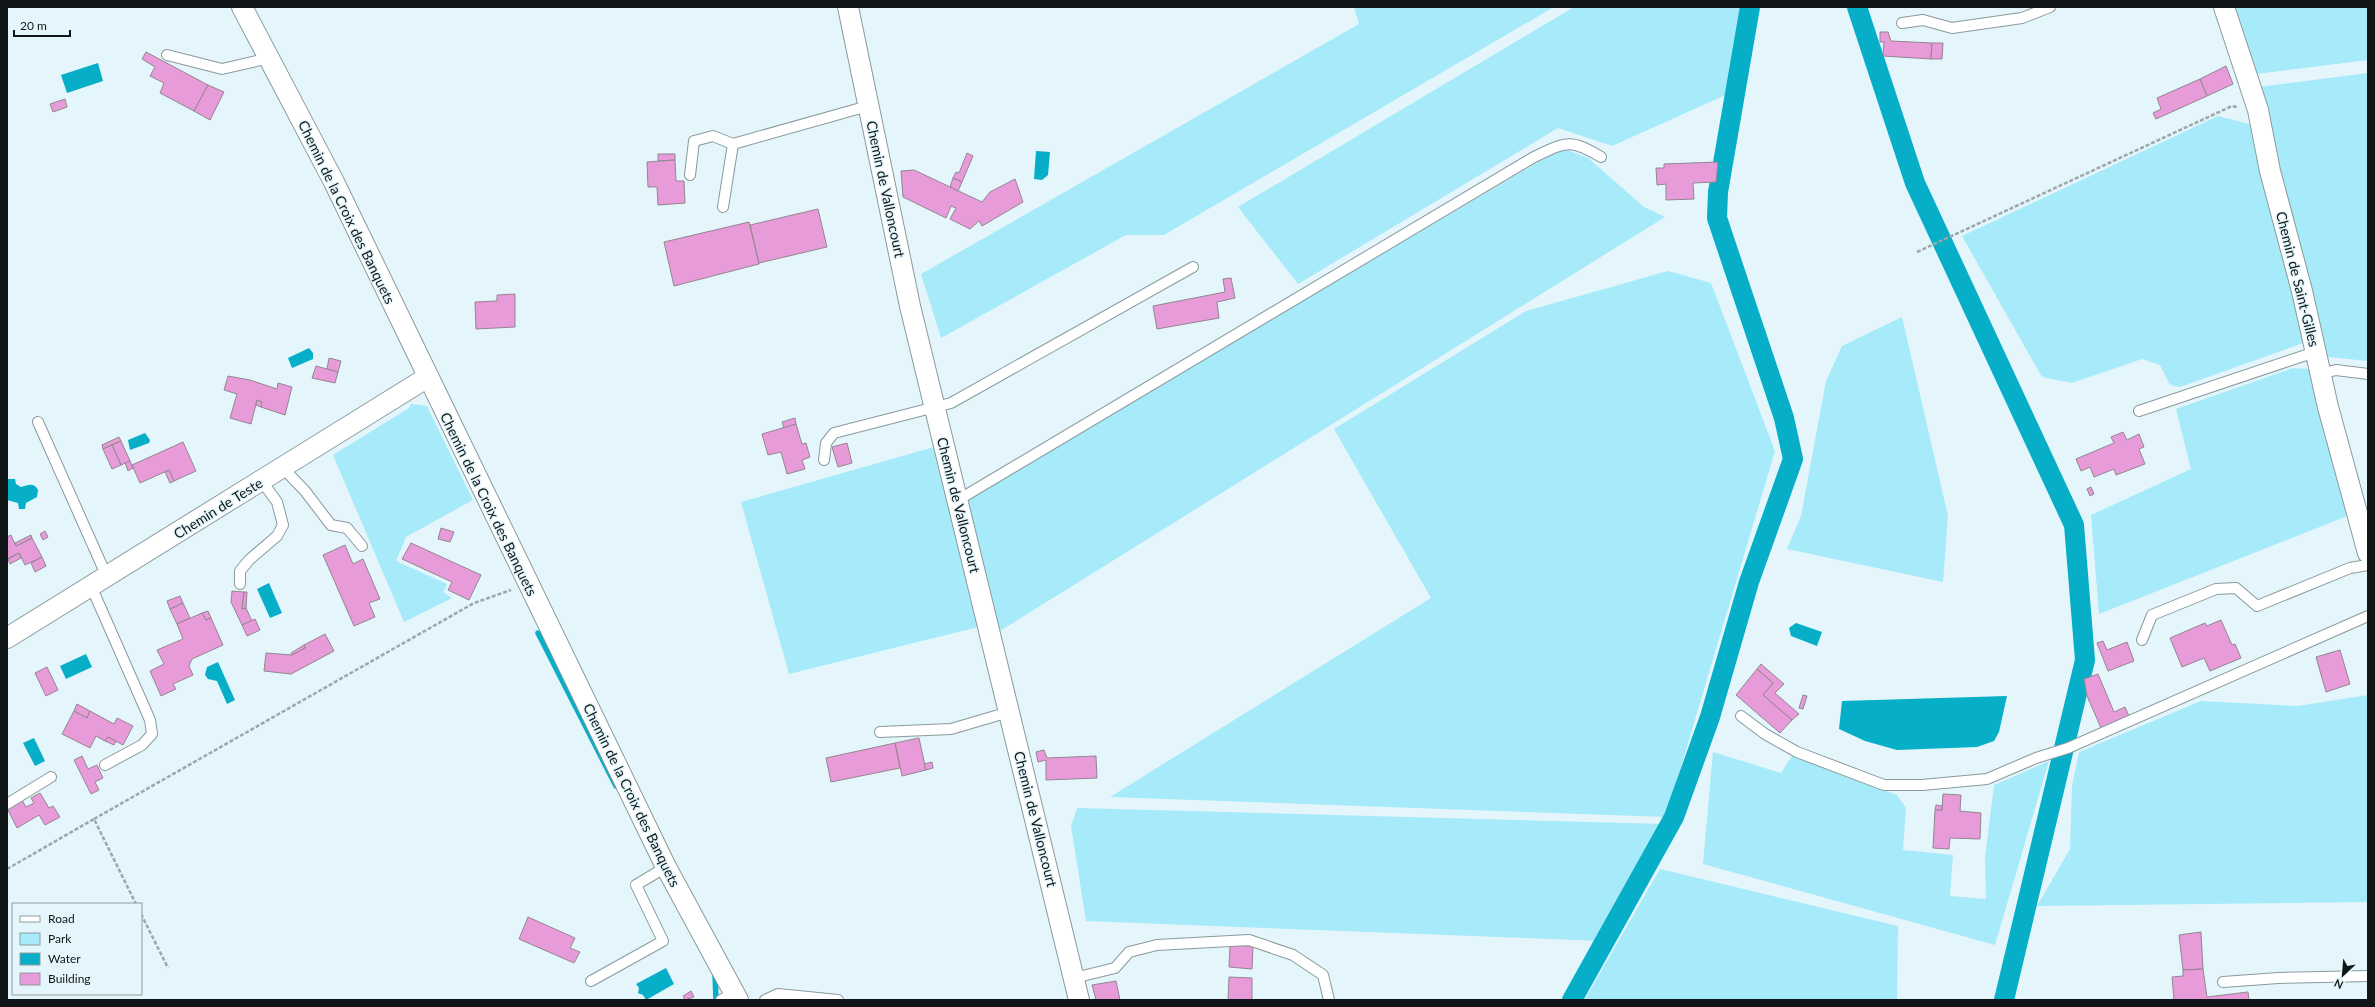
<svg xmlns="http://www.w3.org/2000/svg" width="2375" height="1007" font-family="Lato,sans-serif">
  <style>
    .green { fill: #a7eaf9 }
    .water { fill: #06aec8 }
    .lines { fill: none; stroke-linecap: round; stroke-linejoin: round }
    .stream { stroke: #06aec8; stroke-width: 5.5 }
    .canal { stroke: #06aec8; stroke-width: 20 }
    .building { fill: #e89bd9; stroke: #92868f }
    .service-casing { stroke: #899a9d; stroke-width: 12 }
    .minor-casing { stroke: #899a9d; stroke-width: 22 }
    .path { stroke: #9aa8ac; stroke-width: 2.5; stroke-dasharray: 4 2; stroke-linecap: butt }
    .service { stroke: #fff; stroke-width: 10 }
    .minor { stroke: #fff; stroke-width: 20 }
    .labels { text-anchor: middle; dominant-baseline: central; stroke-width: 3; stroke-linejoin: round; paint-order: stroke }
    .street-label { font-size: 14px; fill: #101617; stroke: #e4f6fb }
  </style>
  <rect width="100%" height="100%" fill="#e4f6fb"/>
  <!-- green -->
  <g class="green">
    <path d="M1354,7H1554L1164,235H1126L941,338L921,274L1359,24Z"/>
    <path d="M1574,7H1745L1730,93L1612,146L1558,128L1298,284L1238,207Z"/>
    <path d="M2234,7H2368V60L2257,74Z"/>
    <path d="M2368,73V361L2328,357L2259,87Z"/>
    <path d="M2218,116L2253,125L2306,342L2180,387L2170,385L2160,365L2142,359L2072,383L2042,377L1962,236Z"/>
    <path d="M1562,148L1588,158L1644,207L1665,217L995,634L965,500Z"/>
    <path d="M1668,271L1711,283L1775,451L1666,817L1110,797L1431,598L1334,429L1526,311Z"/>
    <path d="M1902,317L1948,516L1943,582L1787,549L1801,516L1826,381L1842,346Z"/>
    <path d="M2293,368L2311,369L2350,515L2099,614L2091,515L2191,469L2176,409Z"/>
    <path d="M411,404L427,406L473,500L406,537L396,561L447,584L443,592L452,598L404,622L333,455L409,408Z"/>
    <path d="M934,447L978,627L789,674L741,502Z"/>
    <path d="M2368,695V902L2037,906L2070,849L2072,786L2079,752L2201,701L2298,706Z"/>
    <path d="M1713,752L1781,773L1792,756L1897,795L1906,808L1903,850L1953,855L1950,896L1986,899L1985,857L1994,785L2049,761L1995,945L1703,864Z"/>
    <path d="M1077,808L1663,824L1600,941L1086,921L1071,826Z"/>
    <path d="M1660,869L1898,926L1897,1000L1585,999Z"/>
  </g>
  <!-- water -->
  <g class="water">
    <path d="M98,63L103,81L67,93L61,75Z"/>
    <path d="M1036,151L1050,152L1048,175L1042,180L1034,179Z"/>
    <path d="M309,348L313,353V359L292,368L288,358Z"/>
    <path d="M145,433L150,440L149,443L130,450L128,440Z"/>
    <path d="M7,479H15L16,484L21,487C28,485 34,482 38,490L37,497L26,503L25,509H19L18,503L7,500Z"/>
    <path d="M269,583L282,613L270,618L257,589Z"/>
    <path d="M1796,623L1822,632L1817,646L1791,636L1789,628Z"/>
    <path d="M86,654L92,667L66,679L60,666Z"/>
    <path d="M218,662L235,700L227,704L217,681L208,679L205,675L207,667Z"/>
    <path d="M2007,696L1999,732L1994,741L1977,747L1897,750L1865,741L1839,729L1842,701Z"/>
    <path d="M34,738L45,761L35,766L23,743Z"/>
    <path d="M666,968L674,984L646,1000L643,995L638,993L639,988L636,984Z"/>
  </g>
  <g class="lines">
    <!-- stream -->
    <g class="stream">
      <path d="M538,633L616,786"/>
      <path d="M715,974L716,1000"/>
    </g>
    <!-- canal -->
    <g class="canal">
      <path d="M1857,7L1915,183L2074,525L2085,660L2004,1000"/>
      <path d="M1572,1000L1674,817L1710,717L1749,582L1793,459L1784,418L1717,218L1718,192L1750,7"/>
    </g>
  </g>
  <!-- building -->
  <g class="building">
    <path d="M1880,32H1888L1891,41L1932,43L1931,59L1883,56L1884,42H1880Z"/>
    <path d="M1932,43H1943L1942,59H1931Z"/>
    <path d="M146,52L208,85L194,111L160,93L164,83L150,76L155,67L142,59Z"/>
    <path d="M2226,66L2233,84L2207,96L2200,79Z"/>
    <path d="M2200,79L2207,96L2156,119L2153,113L2161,109L2157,98Z"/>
    <path d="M208,85L224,92L210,120L194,111Z"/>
    <path d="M65,99L67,107L53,112L50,104Z"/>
    <path d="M967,153L973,156L962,182L953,178L956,172L959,173Z"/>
    <path d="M658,154H675V160L658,161Z"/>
    <path d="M675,160L676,181H684L685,203L658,205L657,187H648L647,162Z"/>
    <path d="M1718,162L1716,182L1693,183L1694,199L1666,200V184L1657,185L1656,168H1664V164Z"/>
    <path d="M914,170L982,202L990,192L1015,179L1023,202L982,226L979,221L970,229L950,219L956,208L951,206L946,218L903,197L901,171Z"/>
    <path d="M953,178L962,182L958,191L950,187Z"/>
    <path d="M818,209L827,247L759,263L750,225Z"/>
    <path d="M749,222L759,264L674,286L664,242Z"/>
    <path d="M1231,278L1235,298L1217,302L1219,318L1157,329L1153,306L1225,292L1223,279Z"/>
    <path d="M515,294V327L476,329L475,302L497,301V295Z"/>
    <path d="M329,358L341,361L338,372L327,369Z"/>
    <path d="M316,366L338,372L335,383L312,378Z"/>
    <path d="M228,376L250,380L277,389L278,383L292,387L285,415L261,407L262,402L257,400L251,424L230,418L237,394L224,390Z"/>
    <path d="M257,400L262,402L261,407L256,405Z"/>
    <path d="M795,418L796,424L784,428L782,422Z"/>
    <path d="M796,424L802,444L806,443L810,457L802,460L805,469L787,474L781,452L768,455L762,434Z"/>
    <path d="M2123,432L2127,440L2139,434L2144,447L2139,449L2145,464L2116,475L2114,469L2094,477L2090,467L2081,471L2076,459L2114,443L2111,437Z"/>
    <path d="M119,437L121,441L103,449L102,445Z"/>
    <path d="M121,441L130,461L121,465L112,445Z"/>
    <path d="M183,442L196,471L174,481L169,470L140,483L132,465Z"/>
    <path d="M847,443L852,463L838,467L832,447Z"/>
    <path d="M112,445L121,465L112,469L103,449Z"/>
    <path d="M130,461L133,468L128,471L125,463Z"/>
    <path d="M169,470L174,481L170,483L165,472Z"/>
    <path d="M2091,487L2094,494L2090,496L2087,489Z"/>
    <path d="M441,528L454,532L450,542L438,539Z"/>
    <path d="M45,531L48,537L43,540L40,534Z"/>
    <path d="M11,535L16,546L32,538L42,557L25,565L19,553L7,559V537Z"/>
    <path d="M31,535L32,538L16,546L15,543Z"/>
    <path d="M411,543L481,575L469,600L448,590L452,582L402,559Z"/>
    <path d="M345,545L353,564L363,559L380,599L369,603L375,617L354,626L323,555Z"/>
    <path d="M19,553L21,558L10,564L8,559Z"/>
    <path d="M42,557L46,566L35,572L31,563Z"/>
    <path d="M232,591L244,592L242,609L246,608L252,621L242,625L231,602Z"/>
    <path d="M244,592H247L246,608L242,609Z"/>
    <path d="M180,596L183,603L170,609L167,601Z"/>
    <path d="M183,603L190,618L177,624L170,609Z"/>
    <path d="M208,611L211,618L206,620L202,613Z"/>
    <path d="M202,613L206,620L211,618L223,645L192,659L189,666L193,675L173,684L176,689L161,696L150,671L164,664L157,650L183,639L177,624Z"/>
    <path d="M255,619L260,630L247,636L242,625Z"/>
    <path d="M2221,620L2232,645L2235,644L2241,658L2210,671L2204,658L2182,667L2170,638L2205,623L2207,626Z"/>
    <path d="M325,634L334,651L291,674L264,671L266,653L292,655L305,648L304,645Z"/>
    <path d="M2103,641L2107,650L2127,642L2134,661L2108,671L2097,643Z"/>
    <path d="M304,645L305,648L292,655L291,653Z"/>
    <path d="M2340,650L2350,684L2326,692L2316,657Z"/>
    <path d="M1761,664L1784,684L1775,693L1799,714L1792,720L1763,695L1773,683L1757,669Z"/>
    <path d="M47,667L58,690L46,696L35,673Z"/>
    <path d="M1757,669L1773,683L1763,695L1792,720L1780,733L1736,695Z"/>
    <path d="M2098,674L2114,712L2125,707L2129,716L2101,728L2087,696L2084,679Z"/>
    <path d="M1803,695L1807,696L1803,709L1799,708Z"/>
    <path d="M77,704L90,711L87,718L74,711Z"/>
    <path d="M74,711L87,718L90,711L114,724L117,718L133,726L123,745L108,737L105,741L96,736L90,748L62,734Z"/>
    <path d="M108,737L116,741L114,745L105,741Z"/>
    <path d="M919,738L926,770L902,776L895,743Z"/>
    <path d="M895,743L900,768L831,782L826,758Z"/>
    <path d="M1044,750L1047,758L1096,756L1097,778L1046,780V760L1038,762L1036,752Z"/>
    <path d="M82,756L88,769L97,765L103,778L95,782L99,790L91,794L74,760Z"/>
    <path d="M932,762L933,768L926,770L924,764Z"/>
    <path d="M40,793L49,808L53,806L60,817L45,825L39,815L17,828L7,808L22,800L26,807L34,803L31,798Z"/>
    <path d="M1943,794L1961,795L1960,811L1981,813L1980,839L1950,838L1949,849L1933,848L1935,810H1942Z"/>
    <path d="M1936,805L1942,806V810H1935Z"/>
    <path d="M528,917L575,938L570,948L580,952L574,963L519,939Z"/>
    <path d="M2201,932L2203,969L2183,970L2179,935Z"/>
    <path d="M1230,945L1253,946L1252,969L1229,967Z"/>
    <path d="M2203,969L2207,997L2248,992L2249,1000H2174L2172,977L2183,976V970Z"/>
    <path d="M1229,977L1252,978V1000H1228Z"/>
    <path d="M1116,981L1120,1000H1096L1092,985Z"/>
    <path d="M691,991L694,997L685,1000L683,996Z"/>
  </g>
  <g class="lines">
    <defs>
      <g id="service">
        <path d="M1902,23L1923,20L1952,28L2022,18L2050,7"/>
        <path d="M167,55L222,69L269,58"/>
        <path d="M690,175L694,141L713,136L733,144"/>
        <path d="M723,207L733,144L868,106"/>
        <path d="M2320,374L2336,370L2368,374"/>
        <path d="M2139,411L2315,352"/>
        <path d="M38,422L107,577"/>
        <path d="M824,460L826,443L834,433L951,403L1193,267"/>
        <path d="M282,467L305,491L331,525L347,528L362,546"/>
        <path d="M958,500L1534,157C1566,142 1570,138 1601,157"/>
        <path d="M240,584V571L249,560L277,536L283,525L277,502L261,480"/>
        <path d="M91,586L150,720L152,734L142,745L105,765"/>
        <path d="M2142,640L2152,615L2216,589L2236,588L2257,606L2350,568L2368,565"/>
        <path d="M1741,716L1765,734L1797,752L1884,785H1922L1987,779L2036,758L2068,748L2368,616"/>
        <path d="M880,732L951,729L1009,712"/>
        <path d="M7,804L51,777"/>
        <path d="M1074,978L1115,968L1129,952L1157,945L1249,940L1293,955L1323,975L1329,1000"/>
        <path d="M591,981L663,941L636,885L666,867"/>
        <path d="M2223,982L2278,978L2368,976"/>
        <path d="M721,1000L734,993"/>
        <path d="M765,1000L778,994L838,1000"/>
      </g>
      <g id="minor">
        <path d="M242,7L334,182L666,867L738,1000"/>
        <path d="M848,7L910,306L1079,1000"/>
        <path d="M2224,7L2258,110L2270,171L2302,291L2328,407L2368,553"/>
        <path d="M7,638L428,377"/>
      </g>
    </defs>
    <!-- service casing -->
    <use href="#service" class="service-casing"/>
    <!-- minor casing -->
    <use href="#minor" class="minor-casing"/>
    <!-- path -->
    <g class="path">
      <path d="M1917,252L2232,106L2237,107"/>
      <path d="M94,819L474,603L511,590"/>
      <path d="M7,869L94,819L136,904"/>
      <path d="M141,914L168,968"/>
    </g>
    <!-- service -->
    <use href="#service" class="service"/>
    <!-- minor -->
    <use href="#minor" class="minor"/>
  </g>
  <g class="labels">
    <!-- street labels -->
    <g class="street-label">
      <text transform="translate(886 189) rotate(78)">Chemin de Valloncourt</text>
      <text transform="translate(347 212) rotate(64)">Chemin de la Croix des Banquets</text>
      <text transform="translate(2298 279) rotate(76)">Chemin de Saint-Gilles</text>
      <text transform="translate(489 504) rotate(64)">Chemin de la Croix des Banquets</text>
      <text transform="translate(959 505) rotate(76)">Chemin de Valloncourt</text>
      <text transform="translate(218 508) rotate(-32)">Chemin de Teste</text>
      <text transform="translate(632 795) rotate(64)">Chemin de la Croix des Banquets</text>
      <text transform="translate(1036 819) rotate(76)">Chemin de Valloncourt</text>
    </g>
  </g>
  <!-- border -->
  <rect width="2375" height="1007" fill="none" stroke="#101617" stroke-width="16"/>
  <!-- legend -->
  <rect x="12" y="903" width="130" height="92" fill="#e4f6fb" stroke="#8f9ca0"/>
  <rect x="20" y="916" width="20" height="6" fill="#ffffff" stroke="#8f9ca0"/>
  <text x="48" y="923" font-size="12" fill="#101617">Road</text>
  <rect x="20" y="933" width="20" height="12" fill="#a7eaf9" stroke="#8f9ca0"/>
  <text x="48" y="943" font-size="12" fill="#101617">Park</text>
  <rect x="20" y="953" width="20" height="12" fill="#06aec8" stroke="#8f9ca0"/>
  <text x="48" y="963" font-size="12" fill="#101617">Water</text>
  <rect x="20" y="973" width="20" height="12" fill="#e89bd9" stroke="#8f9ca0"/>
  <text x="48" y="983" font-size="12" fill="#101617">Building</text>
  <!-- north arrow -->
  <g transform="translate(2343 975) rotate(206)" stroke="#e4f6fb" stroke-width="3" paint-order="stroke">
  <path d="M0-3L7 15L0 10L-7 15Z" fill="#101617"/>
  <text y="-6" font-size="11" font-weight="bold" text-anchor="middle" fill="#101617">N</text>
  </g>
  <!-- scale -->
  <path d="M14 30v6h56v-6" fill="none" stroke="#101617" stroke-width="2"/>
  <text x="20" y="30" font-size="12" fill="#101617" stroke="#e4f6fb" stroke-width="3" paint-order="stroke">20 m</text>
</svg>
